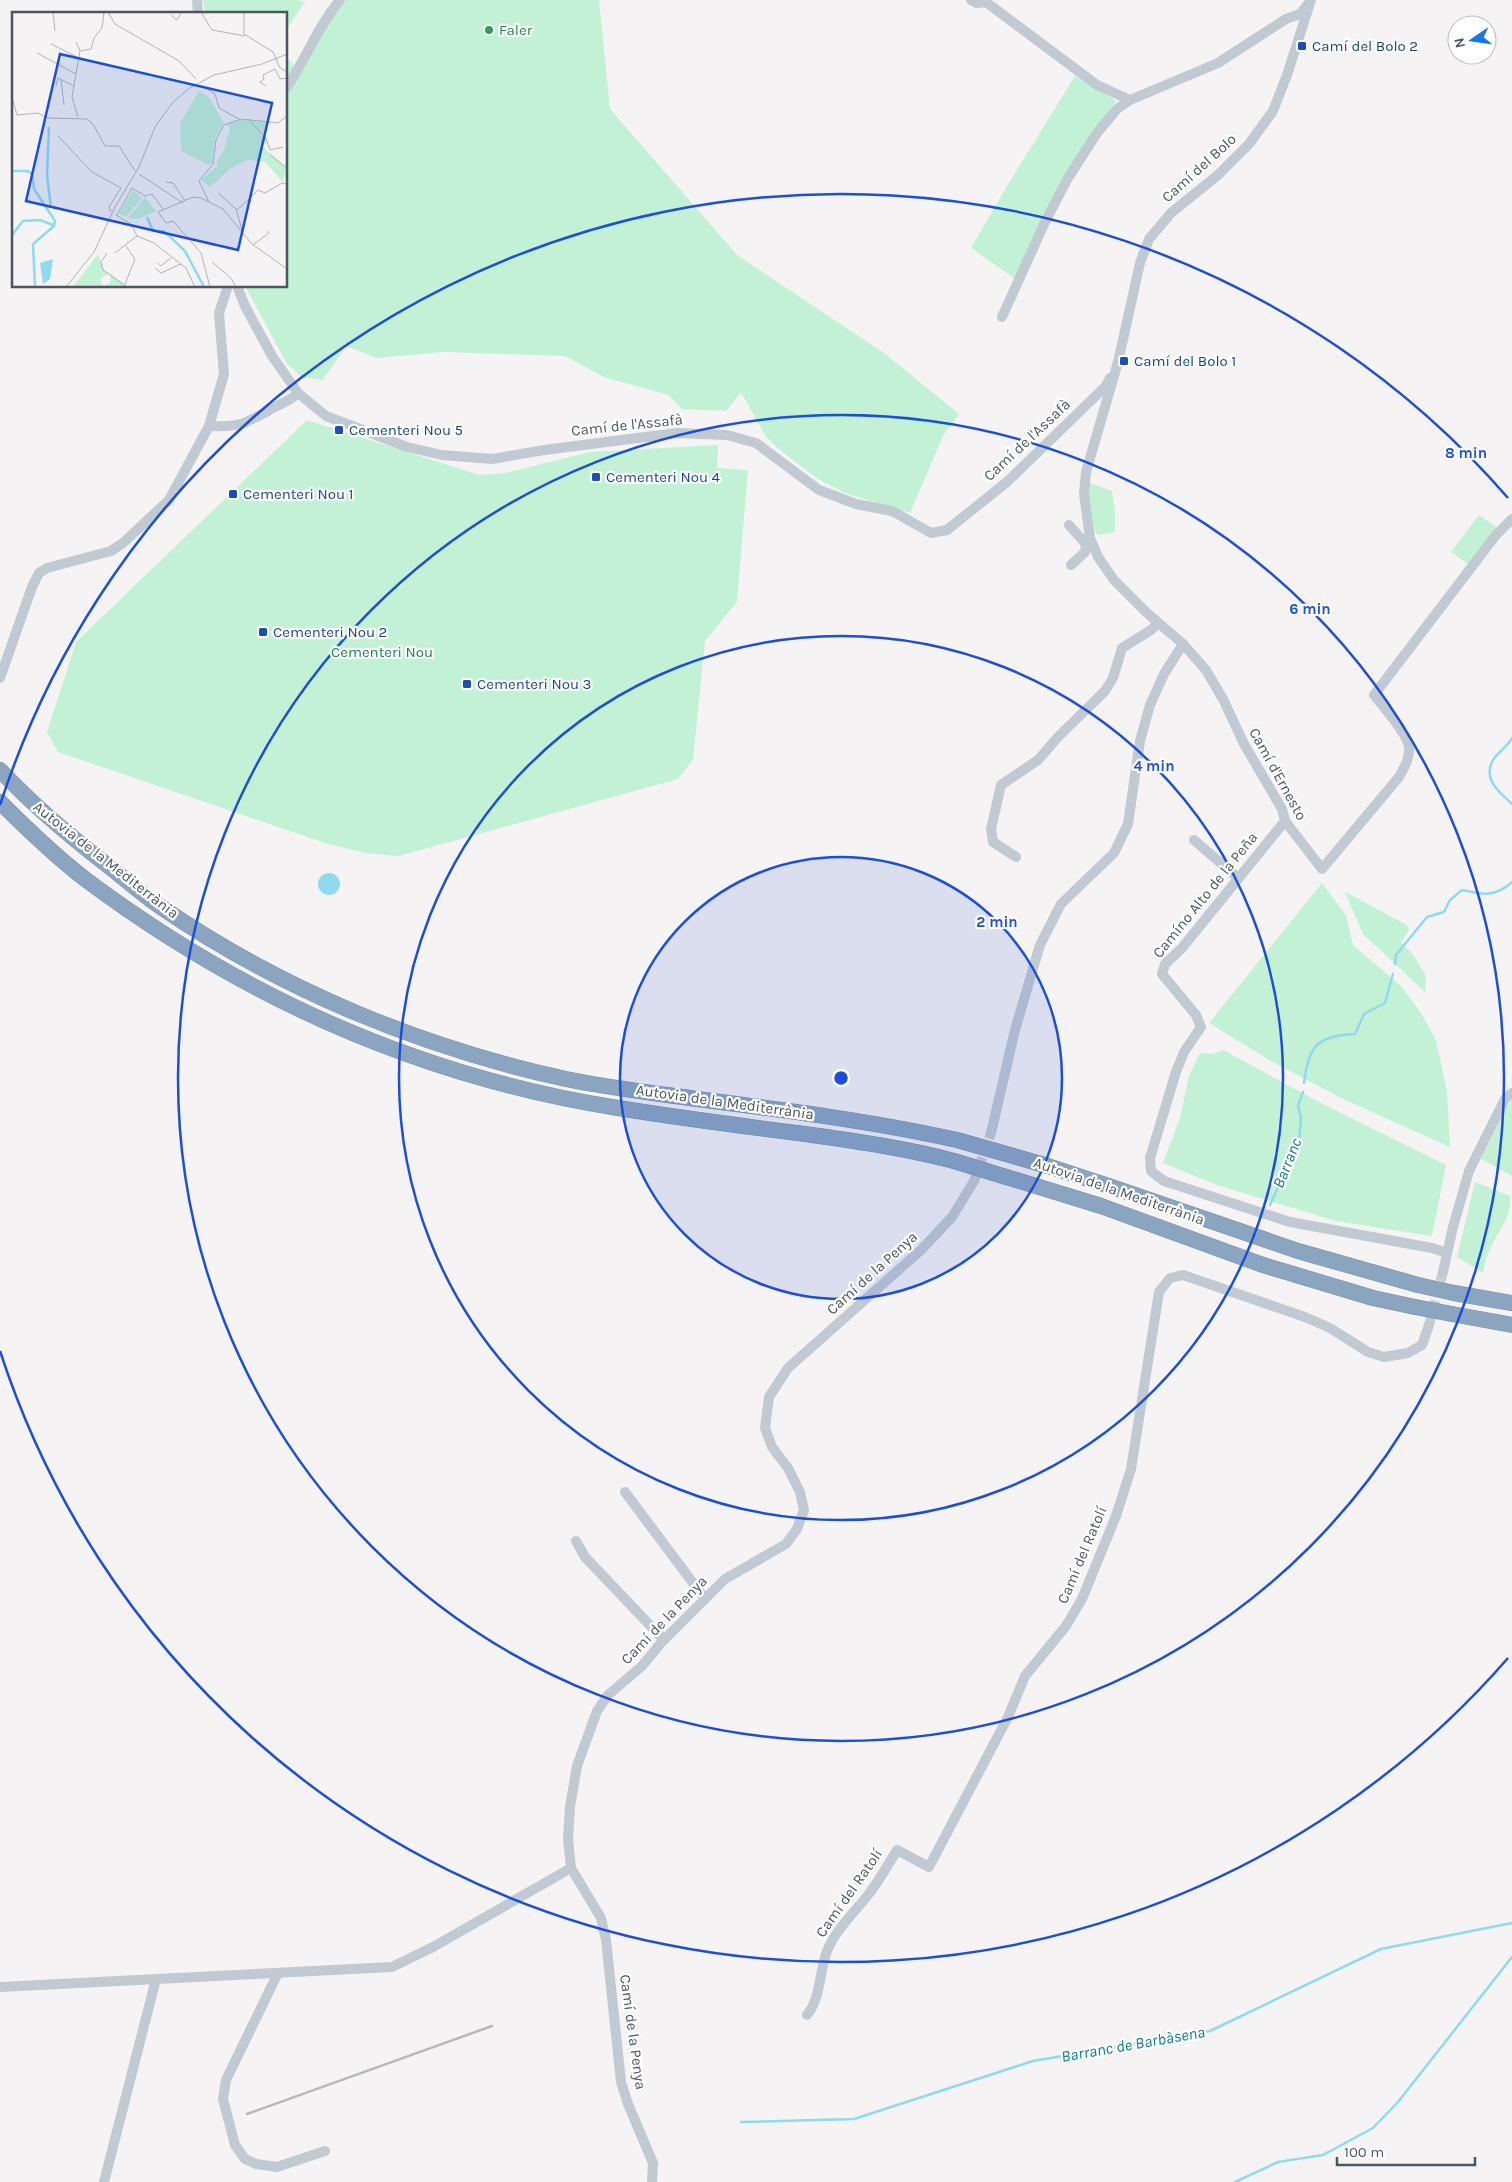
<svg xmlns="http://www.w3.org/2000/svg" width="1512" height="2182" font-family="Karla,sans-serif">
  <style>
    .green { fill: #c3f1d5 }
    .water { fill: #90daee }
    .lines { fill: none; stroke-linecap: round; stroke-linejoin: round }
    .stream { stroke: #90daee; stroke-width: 2.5 }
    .minor-tunnel { stroke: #caccce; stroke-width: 10; stroke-dasharray: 10 5; stroke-linecap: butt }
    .highway-casing { stroke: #7690ad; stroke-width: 16 }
    .minor { stroke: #c1cad2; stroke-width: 10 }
    .highway { stroke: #8ba5c1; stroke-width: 15 }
    .rail { stroke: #b5b8bd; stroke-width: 2.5 }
    .highway-bridge-casing { stroke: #7690ad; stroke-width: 16; stroke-linecap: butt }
    .highway-bridge { stroke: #8ba5c1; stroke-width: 15 }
    .ring { fill: none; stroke: #1d4ed8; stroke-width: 2.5 }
    .leisure-dot { fill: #2e9e5b; stroke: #fff; stroke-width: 2 }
    .transit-dot { fill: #1a4fb4; stroke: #fff; stroke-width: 2 }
    .labels { text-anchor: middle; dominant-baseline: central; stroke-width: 4.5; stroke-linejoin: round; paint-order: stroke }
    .leisure-label { font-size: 15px; fill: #27864d; stroke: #fff; text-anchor: start }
    .transit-label { font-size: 15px; fill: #164399; stroke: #fff; text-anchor: start }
    .street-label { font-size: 15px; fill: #4a5661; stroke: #fff }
    .park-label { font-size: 15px; fill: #17864f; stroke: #fff }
    .water-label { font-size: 16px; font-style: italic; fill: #0c7c9b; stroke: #fff }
    .inset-river { fill: none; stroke: #90daee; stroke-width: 2.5 }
    .inset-road { fill: none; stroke: #b1b4b9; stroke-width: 1 }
    .view { fill: #1d4ed8; fill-opacity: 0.15; stroke: #1d4ed8; stroke-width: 2.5 }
    .inset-edge { fill: none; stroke: #4a5661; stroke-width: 2.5 }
    .centre { fill: #1d4ed8; stroke: #fff; stroke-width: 2.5 }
    .ring-label { font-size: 15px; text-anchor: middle; font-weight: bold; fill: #1d4ed8; stroke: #fff; stroke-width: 4.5; stroke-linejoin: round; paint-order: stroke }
  </style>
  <rect width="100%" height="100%" fill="#f5f3f3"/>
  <!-- green -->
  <g class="green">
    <path d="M203,0H296L305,2L286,30V14H205Z"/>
    <path d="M345,0H599L610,109L737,255L884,353L959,414L943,436L910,513L845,493L818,479L781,451L766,437L741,392L726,411L682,409L669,395L604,377L565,356L443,352L376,358L346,346L323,380L302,377L287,364L245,286H286V57L296,67L330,17Z"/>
    <path d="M1075,76L1116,101L1082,149L1014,278L971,248L1007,186Z"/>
    <path d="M307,420L479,475L506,473L590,452L718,445L717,468L748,470L737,602L705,641L693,759L678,779L399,856L365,853L325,843L58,752L47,732L76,642Z"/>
    <path d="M1087,482L1112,491L1115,512V532L1097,535L1090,518Z"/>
    <path d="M1479,515L1496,527L1468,564L1451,552Z"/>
    <path d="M1322,883L1346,915L1353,945L1401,986L1421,1013L1436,1040L1447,1092L1450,1147L1345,1100L1273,1062L1209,1023Z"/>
    <path d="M1345,892L1407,925L1409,930L1401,942L1414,956L1426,976L1425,992L1363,934Z"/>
    <path d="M1223,1050L1319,1102L1446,1165L1432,1236L1336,1221L1217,1185L1163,1163L1180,1118L1189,1076L1200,1053L1212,1054Z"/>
    <path d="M1512,1100V1176L1481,1159L1507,1107Z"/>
    <path d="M1475,1182L1510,1196C1511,1218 1502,1225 1493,1243C1488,1252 1485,1262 1483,1273L1457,1257Z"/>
  </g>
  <!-- water -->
  <circle class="water" cx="329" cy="884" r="11"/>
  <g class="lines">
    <!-- stream -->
    <g class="stream">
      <path d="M1512,738C1507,747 1497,753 1493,760C1482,779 1499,792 1512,804"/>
      <path d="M1395,964L1396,955L1427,917L1444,912L1450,900L1462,890C1483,895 1496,897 1512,882"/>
      <path d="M1304,1083C1309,1045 1317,1036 1355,1034L1364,1014L1385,1003L1393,974"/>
      <path d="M1270,1205L1299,1141L1301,1118L1298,1106L1303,1092"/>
      <path d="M741,2122L854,2119L1033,2061L1210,2031L1381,1949L1512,1923"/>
      <path d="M1235,2182L1278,2162L1323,2155L1373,2128L1398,2102L1512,1957"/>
    </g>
    <!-- minor-tunnel -->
    <g class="minor-tunnel">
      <path d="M974,1181L991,1133"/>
      <path d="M1429,1325L1443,1272"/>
    </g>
    <defs>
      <g id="highway">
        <path d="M0,770C31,803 66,833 102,861C122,876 140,893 161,907C282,990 423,1048 566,1079C609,1088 654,1093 697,1099C784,1110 872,1121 957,1140"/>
        <path d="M0,802C27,829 55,856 85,879C244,998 421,1077 618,1108C680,1118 742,1126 805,1134C855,1141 905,1148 954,1161"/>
        <path d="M1109,1186L1298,1251L1418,1285"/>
        <path d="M1101,1206L1263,1265L1373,1298L1415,1307"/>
        <path d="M1454,1293L1512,1303"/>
        <path d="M1452,1314L1512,1325"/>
      </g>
    </defs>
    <!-- highway casing -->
    <use href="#highway" class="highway-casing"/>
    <!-- minor -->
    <g class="minor">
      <path d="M197,0L198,14"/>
      <path d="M971,0L977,3L986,2"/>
      <path d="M987,0L986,2L1097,85L1130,100"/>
      <path d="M1311,0L1287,75L1273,111L1249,144L1218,175L1171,213L1149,239L1140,263L1118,362L1086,472L1084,494L1090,538L1098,557L1114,580L1146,612L1183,644L1206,670L1224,701L1244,744L1282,809L1285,821L1322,869L1399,777C1404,768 1410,758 1409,747C1407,732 1383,707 1374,695L1496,535L1512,519"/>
      <path d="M286,88C306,59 318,26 340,0"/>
      <path d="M237,286L245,306L272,356L298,393L326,416L407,447L442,455L492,459L544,450L677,433L727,435L756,443L819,490L856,504L892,511L931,533L947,530L1007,482L1106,386L1110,378"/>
      <path d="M1002,317L1045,222L1068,178L1097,133L1117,109L1130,100L1218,63L1286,19L1300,14L1308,4"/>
      <path d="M209,426C239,427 242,425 268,411C279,404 289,402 298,393"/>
      <path d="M1069,525L1086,544L1085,552L1071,565"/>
      <path d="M0,678L32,587L39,573L47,568L111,551L123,543L169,500L209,426L224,374L219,313L228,286"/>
      <path d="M1285,821L1182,948L1165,964L1162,974L1196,1015L1201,1027L1184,1052L1176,1072L1150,1158L1151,1171L1164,1181L1290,1222L1432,1248L1447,1253"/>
      <path d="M1194,840L1238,878"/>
      <path d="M1016,857L993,842L991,829L1001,785L1038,760L1058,737L1105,691L1113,678L1122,648L1151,630L1158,623"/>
      <path d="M991,1133L1015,1030L1040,945L1061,904L1114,853L1128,824L1140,741L1150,705L1164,674L1183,644"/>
      <path d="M1443,1272L1453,1227L1469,1171L1505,1099L1512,1093"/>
      <path d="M625,1492L705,1599"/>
      <path d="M576,1541L585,1557L664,1640"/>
      <path d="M278,1973L226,2080L223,2099L235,2145L245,2159L256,2164L277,2167L325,2151"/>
      <path d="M0,1987L392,1967L433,1947L571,1868"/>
      <path d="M807,2015C821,1998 819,1972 827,1951C836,1929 854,1913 868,1895C879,1881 888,1865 897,1850L929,1867L1008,1717L1025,1676L1066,1626L1082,1599L1116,1516L1131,1469L1159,1292L1170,1278L1183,1275L1305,1317L1330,1328L1368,1352L1384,1357L1408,1353L1422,1345L1429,1325"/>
      <path d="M104,2182L156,1979"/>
      <path d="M652,2182L653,2163L628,2104L621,2082L606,1940L601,1918L571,1868L568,1839L570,1807L577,1766L597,1711L608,1695L642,1666L661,1643L725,1579L786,1544L797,1529L804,1510L800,1492L788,1468L772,1447L765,1428L769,1397L788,1368L921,1250L952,1217L974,1181"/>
    </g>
    <!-- highway -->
    <use href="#highway" class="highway"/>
    <!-- rail -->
    <path class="rail" d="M247,2114L492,2026"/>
    <defs>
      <g id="highway-bridge">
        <path d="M957,1140L1048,1166L1109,1186"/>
        <path d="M954,1161L1101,1206"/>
        <path d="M1418,1285L1454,1293"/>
        <path d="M1415,1307L1452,1314"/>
      </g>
    </defs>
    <!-- highway-bridge casing -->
    <use href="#highway-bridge" class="highway-bridge-casing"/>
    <!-- highway-bridge -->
    <use href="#highway-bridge" class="highway-bridge"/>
  </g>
  <!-- distance rings -->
  <circle cx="841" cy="1078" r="221" fill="#1d4ed8" fill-opacity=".12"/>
  <g class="ring">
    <circle cx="841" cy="1078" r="221"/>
    <circle cx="841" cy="1078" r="442"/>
    <circle cx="841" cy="1078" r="663"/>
    <path d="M1508 1658A884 884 0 0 1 0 1351M0 805A884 884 0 0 1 1508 498"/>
  </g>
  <!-- markers -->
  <circle class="leisure-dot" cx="489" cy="30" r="5"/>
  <g class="transit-dot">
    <rect x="1297" y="41" width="10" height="10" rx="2.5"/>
    <rect x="1119" y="356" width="10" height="10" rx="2.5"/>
    <rect x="334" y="425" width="10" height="10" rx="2.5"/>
    <rect x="591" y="472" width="10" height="10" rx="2.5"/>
    <rect x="228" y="489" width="10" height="10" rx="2.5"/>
    <rect x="258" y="627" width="10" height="10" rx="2.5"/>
    <rect x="462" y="679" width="10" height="10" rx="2.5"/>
  </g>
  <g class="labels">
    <!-- leisure labels -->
    <g class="leisure-label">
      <text x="499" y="30">Faler</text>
    </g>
    <!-- transit labels -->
    <g class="transit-label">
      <text x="1312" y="46">Camí del Bolo 2</text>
      <text x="1134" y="361">Camí del Bolo 1</text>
      <text x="349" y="430">Cementeri Nou 5</text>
      <text x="606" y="477">Cementeri Nou 4</text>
      <text x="243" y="494">Cementeri Nou 1</text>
      <text x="273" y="632">Cementeri Nou 2</text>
      <text x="477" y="684">Cementeri Nou 3</text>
    </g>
    <!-- street labels -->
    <g class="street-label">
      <text transform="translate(1199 168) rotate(-42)">Camí del Bolo</text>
      <text transform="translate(627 425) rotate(-6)">Camí de l'Assafà</text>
      <text transform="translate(1027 440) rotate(-43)">Camí de l'Assafà</text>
      <text transform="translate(1278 774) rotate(61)">Camí d'Ernesto</text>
      <text transform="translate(106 860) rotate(38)">Autovia de la Mediterrània</text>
      <text transform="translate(1205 895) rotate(-51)">Camíno Alto de la Peña</text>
      <text transform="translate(725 1102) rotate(8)">Autovia de la Mediterrània</text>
      <text transform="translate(1119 1191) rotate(19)">Autovia de la Mediterrània</text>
      <text transform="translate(872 1273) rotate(-42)">Camí de la Penya</text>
      <text transform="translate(1082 1555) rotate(-67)">Camí del Ratolí</text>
      <text transform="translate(664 1620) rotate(-46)">Camí de la Penya</text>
      <text transform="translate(849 1893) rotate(-55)">Camí del Ratolí</text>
      <text transform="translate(633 2032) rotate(82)">Camí de la Penya</text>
    </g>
    <!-- park labels -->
    <g class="park-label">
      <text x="382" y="652">Cementeri Nou</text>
    </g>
    <!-- water labels -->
    <g class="water-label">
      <text transform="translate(1287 1163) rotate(-68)">Barranc</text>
      <text transform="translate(1133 2044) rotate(-10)">Barranc de Barbàsena</text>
    </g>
  </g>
  <!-- overview -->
  <g transform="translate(12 12)">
    <rect width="275" height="275" fill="#f5f3f3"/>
    <path d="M187,79L196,84L212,111L203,127L200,151L197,153L169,139L168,111ZM229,108L257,111L252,121L247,118L255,130L250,134L275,156L271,170L253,150L235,148L218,157L198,175L189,168L205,154V148L212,138L218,117L216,112ZM121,178L130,186L114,205L107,202ZM133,185L144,199L126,207L116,206ZM86,242L92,258L97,261L88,267L90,272L92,274L98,271L99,262L116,275H61Z" fill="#c3f1d5"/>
    <path d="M41,247L38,267L31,272L28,251Z" fill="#90daee"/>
    <path class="inset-river" d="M37,115L35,163L39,196M0,159H16L20,162L22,177L43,209L42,214L21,232L23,275M135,205L141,219H152L173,239L192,275M0,223L11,209L28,208L41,213"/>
    <path class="inset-road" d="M41,0L43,19M96,0L103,12L167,49L184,67M189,0L200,18L233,24M232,0V22L261,40L268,56L275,60M159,3L165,8L170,0M64,30L68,39L60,85L66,105M39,32L67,46M68,39L79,37L82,26L90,16L92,0M25,41L64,62M49,68L52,93M44,74L46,66L62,74M254,74L248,70L252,67L251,63L263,57L268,67L275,66M192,75L203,82L207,96L227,107M0,85L5,103L26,101L35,106L75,107L81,112L93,134H107L123,159M237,108L254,126L258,138L271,135M46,124L80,160L109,176L97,195L99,200M258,143L275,156M127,162L171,191M154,170L161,171L173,189M206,181L224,197L230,218M237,187L246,178L253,181L270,171L275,172M197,190L187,169L201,152L204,128L212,113L229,107L266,111L275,104M225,198L237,187L240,190M104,203L119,212L125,224L142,231L174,256L183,275M105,203L120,176L133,184L140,182L151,197M241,233L257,221L256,219M95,241L89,250L91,258L115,275M103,241L125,224M200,250L219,266L224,275M146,251L149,254L159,246M143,256L149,261L169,252M113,272L123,247L114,234M54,275L82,240L103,195L127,155L143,115L161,90L178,76L202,63L250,52L275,42M198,275L189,241L161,209L154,211L146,200L181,185L189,186L211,197L240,232L275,257"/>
    <path class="view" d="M48,42L260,91L226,238L14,189Z"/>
    <rect width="275" height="275" class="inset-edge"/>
  </g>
  <circle cx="841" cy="1078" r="8" class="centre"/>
  <g class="ring-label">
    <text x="1466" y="458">8 min</text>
    <text x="1310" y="614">6 min</text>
    <text x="1154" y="771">4 min</text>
    <text x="997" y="927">2 min</text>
  </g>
  <!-- north arrow -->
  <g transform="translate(1472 40) rotate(257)"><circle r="24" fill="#ffffff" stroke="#b7bbc0"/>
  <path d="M0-4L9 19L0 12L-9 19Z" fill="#1a73e8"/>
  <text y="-8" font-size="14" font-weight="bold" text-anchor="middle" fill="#4a5661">N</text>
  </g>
  <!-- scale -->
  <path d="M1337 2157v8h138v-8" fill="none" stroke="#4a5661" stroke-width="2.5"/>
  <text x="1344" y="2157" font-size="15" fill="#4a5661" stroke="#ffffff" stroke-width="4" paint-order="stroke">100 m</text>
</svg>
